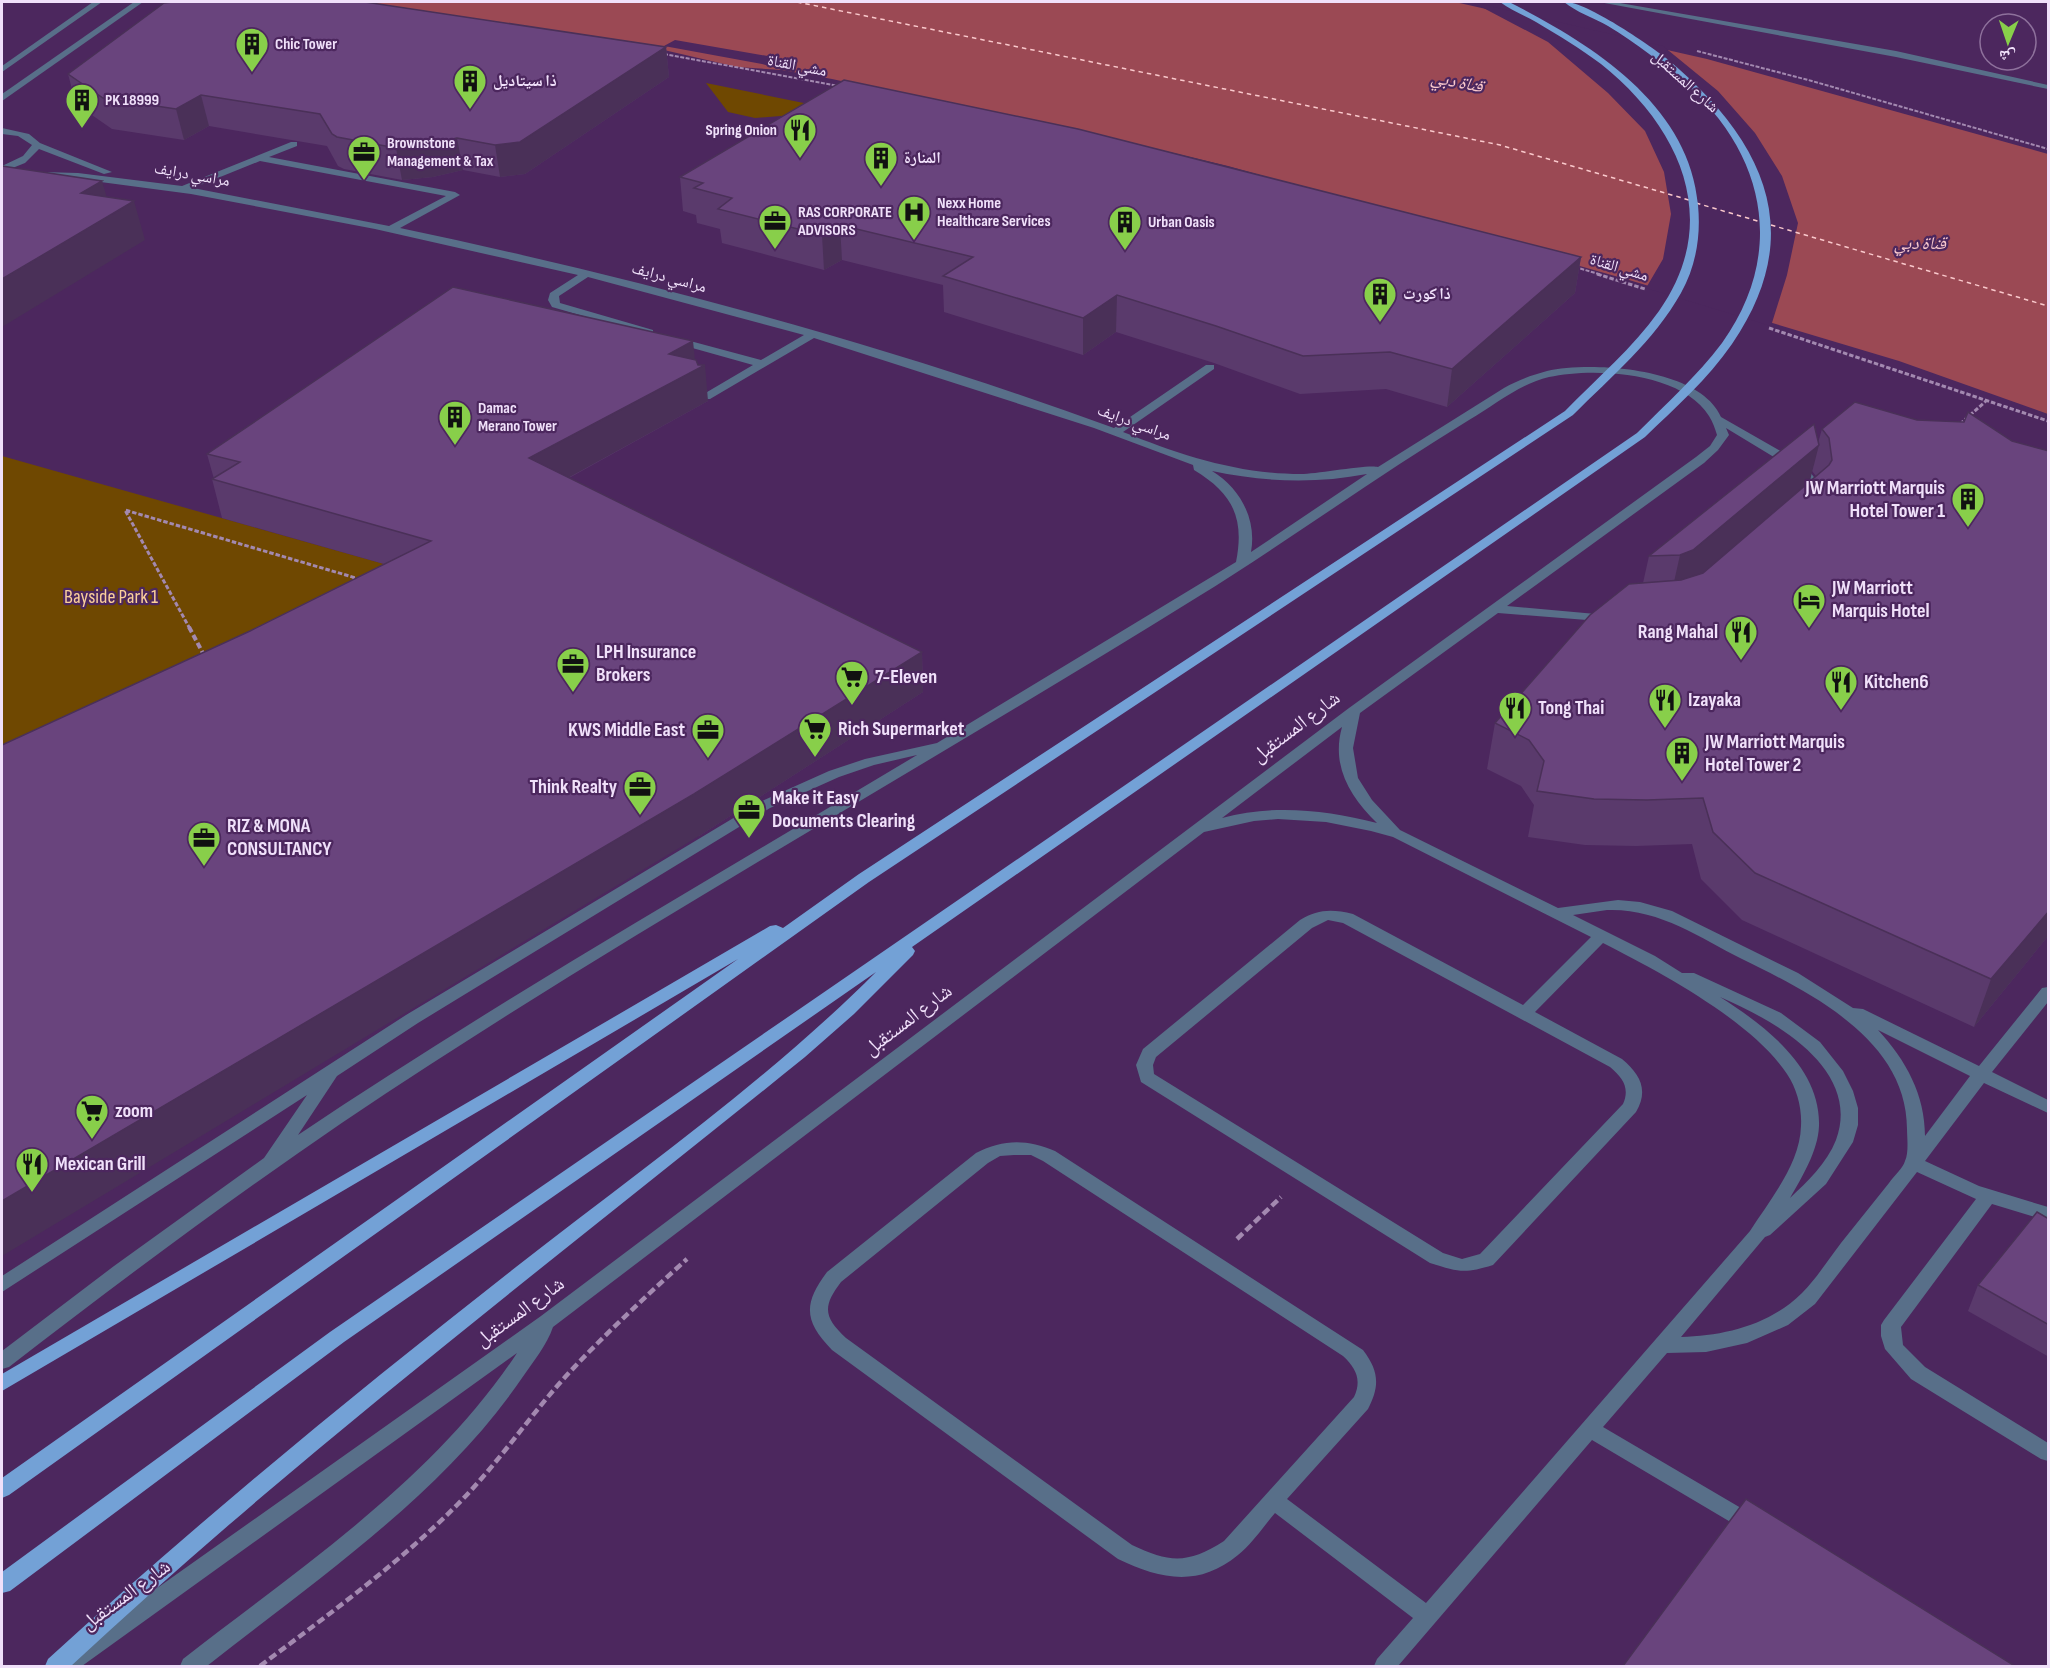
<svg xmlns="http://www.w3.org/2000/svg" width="2050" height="1668" font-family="'Sofia Sans Condensed','Noto Naskh Arabic',sans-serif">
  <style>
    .green { fill: #6f4801 }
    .water { fill: #9b4954 }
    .pier { fill: #4c275e }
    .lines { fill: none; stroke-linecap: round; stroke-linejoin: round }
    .ferry { stroke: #fac9cc; stroke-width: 1.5; stroke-dasharray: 4.5 4; stroke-linecap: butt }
    .path-far3 { stroke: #a389b0; stroke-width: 2; stroke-dasharray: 4 1.5; stroke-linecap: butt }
    .path-far2 { stroke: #a389b0; stroke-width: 3; stroke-dasharray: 4.5 2; stroke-linecap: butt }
    .path-far1 { stroke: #a389b0; stroke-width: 4; stroke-dasharray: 6 3; stroke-linecap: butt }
    .path { stroke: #a389b0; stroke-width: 4.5; stroke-dasharray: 8 4; stroke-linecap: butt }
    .minor { fill: #586f89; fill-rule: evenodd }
    .major { fill: #73a1d6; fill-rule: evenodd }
    .wall { fill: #5a3a6c; fill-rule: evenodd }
    .shaded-wall { fill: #4a3058 }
    .building { fill: #69447d; stroke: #4a3058; stroke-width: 1.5 }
    .labels { text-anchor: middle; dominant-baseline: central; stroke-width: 4.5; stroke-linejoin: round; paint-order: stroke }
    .far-poi-label { font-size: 16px; font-weight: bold; fill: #f0e0fa; stroke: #4c275e; text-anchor: start }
    .far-street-label { font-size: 16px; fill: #f0e0fa; stroke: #4c275e }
    .far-water-label { font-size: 18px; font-style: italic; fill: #fac9cc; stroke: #4c275e }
    .poi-label { font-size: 20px; font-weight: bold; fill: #f0e0fa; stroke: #4c275e; text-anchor: start }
    .park-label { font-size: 20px; fill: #fbd09b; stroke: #4c275e }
    .street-label { font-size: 20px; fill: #f0e0fa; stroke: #4c275e }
  </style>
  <rect width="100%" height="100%" fill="#4c275e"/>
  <!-- green -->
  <g class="green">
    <path d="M706,83L843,111L755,118L728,112Z"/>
    <path d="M2,456L402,569L2,769Z"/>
  </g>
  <!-- water -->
  <path class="water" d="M339,2H1455L1707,59L2048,154V414L1899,361L1629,280L1228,166L1110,138L832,79L782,70L737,67L651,47Z"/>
  <!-- pier -->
  <g class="pier">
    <path d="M1472,2L1663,46L1718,91L1755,133L1782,176L1798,223L1787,275L1771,326L1646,288L1663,259L1671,214L1664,172L1645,131L1608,93L1548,42Z"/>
    <path d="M675,40L779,58L791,72L762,64L664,46Z"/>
  </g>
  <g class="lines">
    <!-- ferry -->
    <g class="ferry">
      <path d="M797,2L1500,145L1689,200"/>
      <path d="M1696,203L1761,222"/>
      <path d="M1771,225L2048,306"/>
    </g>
    <!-- path-far3 -->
    <g class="path-far3">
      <path d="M1697,51L1812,81L2048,149"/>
      <path d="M664,54L839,86"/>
      <path d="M1575,267L1602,275"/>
    </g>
    <!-- path-far2 -->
    <g class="path-far2">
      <path d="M1597,274L1645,289"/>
      <path d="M1769,328L2048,421"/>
      <path d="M1960,424L1986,401"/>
      <path d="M190,629L125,510L356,578L353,580"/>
    </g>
    <!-- path-far1 -->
    <path class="path-far1" d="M189,627L205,657"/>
    <!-- path -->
    <g class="path">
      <path d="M1237,1239L1281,1197"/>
      <path d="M260,1666C328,1615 397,1565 457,1505C497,1465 528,1418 566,1376C604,1335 645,1297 687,1259"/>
    </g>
    <!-- minor -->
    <g class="minor">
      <path d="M93,2H102L2,72V66Z"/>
      <path d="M134,2H143L2,101V94Z"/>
      <path d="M1599,2H1614L1896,51L2048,85V89L1896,57Z"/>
      <path d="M2,128L29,134L40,143L112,172L104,174L39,149L25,163L5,171L78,173L182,186L291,142H297V146L269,157L455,192L460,195L400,228C641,279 882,343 1114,428L1206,365H1214V369L1123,432C1181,455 1237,474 1301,474C1316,474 1369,464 1378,467L1504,388C1518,380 1532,375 1547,371C1592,361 1700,368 1721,417L1805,465L1816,480L1819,501L1817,504H1809L1807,501L1804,480L1797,471L1726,428L1729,435L1718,450L1704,463L1507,606L1607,615L1612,616L1614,619L1612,622L1498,613L1360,713L1353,748L1358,778L1372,800L1400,830L1558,908L1618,900L1640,902L1672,911L1798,973L1853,1008L1863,1009L1979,1066L2042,988L2048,987V1002L1992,1072L2048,1100V1113L1984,1083L1925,1161L1979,1186L2048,1207V1221L1992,1204L1901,1327L1903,1345L1925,1367L2048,1443V1461L2041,1459L1911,1379L1885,1349L1881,1336V1325L1884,1320L1976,1199L1917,1172L1815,1304L1788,1325L1747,1343L1706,1352L1667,1353L1603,1427L1758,1518L1761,1524L1758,1530L1751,1533L1744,1530L1592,1440L1398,1666H1374L1377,1659L1413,1618L1275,1513C1263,1527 1252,1544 1238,1555C1198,1588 1160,1579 1118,1559L832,1350C804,1321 803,1304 827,1272L976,1153C1003,1139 1027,1139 1055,1151L1363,1350C1379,1371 1380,1386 1368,1409L1287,1499L1426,1603L1750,1231C1770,1200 1800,1164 1801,1126C1802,1108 1797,1089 1787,1074C1752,1021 1660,972 1603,943L1535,1012L1622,1059C1640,1074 1649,1090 1636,1112L1493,1265C1464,1274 1459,1272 1430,1263L1141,1082L1136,1065L1143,1049L1300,920C1318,909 1332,909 1353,914L1523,1005L1591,937L1393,837L1371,831L1326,822L1278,819L1254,821L1204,832L553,1327C547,1345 533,1362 522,1378C443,1494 316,1580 207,1666H180L183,1659C301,1567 433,1480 517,1353L82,1666H54L57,1659L541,1316L1349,708L1696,457L1710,446L1717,435C1715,429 1713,422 1709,416C1682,372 1594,367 1549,377C1519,384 1495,405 1469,420C1376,477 1288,541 1196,598C942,756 681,902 431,1064C285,1158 146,1261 9,1367L2,1369V1351L114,1266L264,1158L307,1095L2,1292V1276L406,1015L760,802L829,771L865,759L937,743L1236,562C1245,517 1232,493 1194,470L1193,465L1094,428L814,338L710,399H702V395L753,365L671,342V338H679L761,360L804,335L588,277L559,296L560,303L653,330V334L649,335L552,307L548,300L550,293L578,275L375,229L191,194L78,179L2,177V166L23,156L32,145L18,136L2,134ZM260,161L446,196L389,226L193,188ZM1212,471C1264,482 1315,484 1367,474L1251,552C1257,519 1240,488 1212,471ZM1342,727C1331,766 1350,797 1377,823C1326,810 1273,804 1222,818ZM917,755C709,880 499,1000 298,1135L337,1076L418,1023L770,808L839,777L874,765ZM1607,910C1658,908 1699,937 1742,959C1811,993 1907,1040 1907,1129C1907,1138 1909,1152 1905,1161C1903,1168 1894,1176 1889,1183C1873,1203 1857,1223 1841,1243C1828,1260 1816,1279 1802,1293C1770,1325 1724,1336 1681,1337L1765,1237L1770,1235L1826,1184L1853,1142L1858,1125V1108L1853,1091L1843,1071L1820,1042L1781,1013L1694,973H1682L1655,956L1573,915ZM1328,920L1343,923L1610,1067C1623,1078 1630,1088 1623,1104L1480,1254L1462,1259L1443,1253L1154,1074L1153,1065L1156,1057L1312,928ZM1720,997C1774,1020 1862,1069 1836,1140C1827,1163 1807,1182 1790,1198C1802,1177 1818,1151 1819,1126C1821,1067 1764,1025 1720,997ZM1878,1030L1970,1076L1925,1136C1925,1095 1906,1060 1878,1030ZM1014,1155H1031L1043,1161L1343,1356C1356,1368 1362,1380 1354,1397L1224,1541C1188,1564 1170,1563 1132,1545L846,1338C824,1317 822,1307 841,1282L988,1163L1000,1156Z"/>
    </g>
    <!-- major -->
    <g class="major">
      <path d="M1500,2H1509C1591,44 1689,104 1698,205C1701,236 1696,266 1681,293C1654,341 1611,377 1573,415L869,882L9,1495L2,1498V1478L738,959L2,1391V1374L770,926L776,925L783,928L859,874L1565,411C1597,378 1633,348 1659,311C1723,220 1680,127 1601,64C1581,49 1558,35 1536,22C1524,15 1510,10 1500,2Z"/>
      <path d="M1564,2C1584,0 1648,44 1666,58C1762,138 1810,230 1732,344C1708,379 1675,408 1645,437L912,947L915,951L913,955L854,1014L805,1057C558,1257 304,1449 71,1666H45L48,1659C199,1521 356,1392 516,1267C638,1172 767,1081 876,972L344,1342L10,1591L2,1593V1572L330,1332L1637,433C1666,404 1697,376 1722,343C1785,255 1767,157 1688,86C1664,64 1636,43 1608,26C1594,18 1576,12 1564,2Z"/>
    </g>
  </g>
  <!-- wall -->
  <g class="wall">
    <path d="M666,47L669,77L525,174L500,177L463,170L433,177L402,180L344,169L338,166L327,146L209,126L184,140L112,129L76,104L68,74Z"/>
    <path d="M680,177L1581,257L1575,293L1447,407L1386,389L1300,394L1214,363L1116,332L1083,355L944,312L943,285L842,260L824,270L722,243L720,229L697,223L696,215L683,211Z"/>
    <path d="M695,360L708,401L569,478L922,652L923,692L699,836L250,631L384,564L222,518L212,479H214L207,454Z"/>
    <path d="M1917,420L2012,441L2049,451V935L1974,1027L1742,920L1701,879L1692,844L1636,846L1585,845L1528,837L1534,805L1521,786L1487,769L1495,723L1643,583L1649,556L1818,443L1822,429ZM1812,471L1816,476L1809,482Z"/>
    <path d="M2049,1219V1357L1968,1311L1978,1285Z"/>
  </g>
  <!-- shaded-wall -->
  <g class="shaded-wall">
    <path d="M666,47L669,77L525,174L500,177L495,145Z"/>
    <path d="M201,95L209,126L184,140L176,109Z"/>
    <path d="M457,138L463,170L433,177L402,180L396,148Z"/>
    <path d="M102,181L112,215L134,201L145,240L2,327V279L81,193Z"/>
    <path d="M840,225L842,260L824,270L822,235Z"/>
    <path d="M1581,257L1575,293L1447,407L1452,369Z"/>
    <path d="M1117,295L1116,332L1083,355V318Z"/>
    <path d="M693,341L696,369L705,365L708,401L535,496L529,458L669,354Z"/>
    <path d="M1819,445L1805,500L1667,613L1680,555Z"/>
    <path d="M922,652L923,692L699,836L2,1256V1201Z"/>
    <path d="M2049,911V935L1974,1027L1991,979Z"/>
  </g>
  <!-- building -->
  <g class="building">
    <path d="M173,2H365L666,47L520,142L495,145L457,138L427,145L396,148L337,137L332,134L320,114L201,95L176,109L103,98L68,74L164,3Z"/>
    <path d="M844,80L1078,129L1581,257L1452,369L1390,352L1303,356L1216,326L1117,295L1083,318L943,276L973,257L840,225L822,235L718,209L732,198L694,188L703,183L680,177Z"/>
    <path d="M2,166L102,181L81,193L134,201L2,279Z"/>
    <path d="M453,287L693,341L669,354L696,360L698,365H705L529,458L922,652L694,794L2,1201V745L250,631L431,541L212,479L240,462L207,454Z"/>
    <path d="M1855,402L1917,420L1964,422L1968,412L2012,441L2049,451V911L1991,979L1755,873L1713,832L1703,798L1647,800L1594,799L1537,791L1544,761L1529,740L1495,723L1590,615L1629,584L1681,580L1703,573L1829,465L1832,460L1829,438L1822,429Z"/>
    <path d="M1814,424L1819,445L1693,550L1680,555L1649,556Z"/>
    <path d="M2037,1212L2049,1219V1325L1978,1285Z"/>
    <path d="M1746,1499L2015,1666H1623Z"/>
  </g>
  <!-- icons -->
  <defs>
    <symbol id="building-pin" viewBox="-11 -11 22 30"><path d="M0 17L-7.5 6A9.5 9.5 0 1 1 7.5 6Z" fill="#88cf4a" stroke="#4c275e"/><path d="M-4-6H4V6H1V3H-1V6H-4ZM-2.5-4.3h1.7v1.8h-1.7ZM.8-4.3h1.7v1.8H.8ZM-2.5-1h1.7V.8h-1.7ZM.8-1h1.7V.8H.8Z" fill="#111"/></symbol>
    <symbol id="restaurant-pin" viewBox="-11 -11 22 30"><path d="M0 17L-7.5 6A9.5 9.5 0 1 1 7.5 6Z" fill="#88cf4a" stroke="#4c275e"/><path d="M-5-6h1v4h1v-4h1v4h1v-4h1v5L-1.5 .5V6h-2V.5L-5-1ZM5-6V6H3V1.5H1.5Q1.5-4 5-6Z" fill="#111"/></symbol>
    <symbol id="office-pin" viewBox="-11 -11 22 30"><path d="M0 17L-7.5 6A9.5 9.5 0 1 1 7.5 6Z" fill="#88cf4a" stroke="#4c275e"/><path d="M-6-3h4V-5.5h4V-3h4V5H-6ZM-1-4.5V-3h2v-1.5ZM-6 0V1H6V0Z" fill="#111"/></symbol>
    <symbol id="hospital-pin" viewBox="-11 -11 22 30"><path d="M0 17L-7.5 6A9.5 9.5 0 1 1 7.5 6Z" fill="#88cf4a" stroke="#4c275e"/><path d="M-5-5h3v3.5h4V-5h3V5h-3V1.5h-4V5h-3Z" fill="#111"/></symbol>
    <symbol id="hotel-pin" viewBox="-11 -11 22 30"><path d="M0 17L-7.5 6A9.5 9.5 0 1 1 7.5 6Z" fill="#88cf4a" stroke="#4c275e"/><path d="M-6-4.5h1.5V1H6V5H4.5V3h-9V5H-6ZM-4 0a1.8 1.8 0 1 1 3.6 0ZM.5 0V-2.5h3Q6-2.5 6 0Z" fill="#111"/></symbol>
    <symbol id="supermarket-pin" viewBox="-11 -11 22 30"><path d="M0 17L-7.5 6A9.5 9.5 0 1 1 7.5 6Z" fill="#88cf4a" stroke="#4c275e"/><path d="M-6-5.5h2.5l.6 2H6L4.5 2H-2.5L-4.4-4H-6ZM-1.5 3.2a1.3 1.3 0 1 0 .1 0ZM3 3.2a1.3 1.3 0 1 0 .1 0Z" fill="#111"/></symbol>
  </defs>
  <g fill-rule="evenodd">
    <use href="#building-pin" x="233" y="25" width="38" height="52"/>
    <use href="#building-pin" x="451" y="62" width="38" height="52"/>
    <use href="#building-pin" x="63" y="81" width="38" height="52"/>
    <use href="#restaurant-pin" x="781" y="111" width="38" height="52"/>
    <use href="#office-pin" x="345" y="133" width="38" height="52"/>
    <use href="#building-pin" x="862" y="139" width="38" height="52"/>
    <use href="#hospital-pin" x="895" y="193" width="38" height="52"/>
    <use href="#office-pin" x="756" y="202" width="38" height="52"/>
    <use href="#building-pin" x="1106" y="203" width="38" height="52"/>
    <use href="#building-pin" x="1361" y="275" width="38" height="52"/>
    <use href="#building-pin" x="436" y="398" width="38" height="52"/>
    <use href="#building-pin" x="1949" y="480" width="38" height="52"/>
    <use href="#hotel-pin" x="1790" y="581" width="38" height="52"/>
    <use href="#restaurant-pin" x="1722" y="613" width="38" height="52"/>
    <use href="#office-pin" x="554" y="645" width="38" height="52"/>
    <use href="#supermarket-pin" x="833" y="658" width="38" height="52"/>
    <use href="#restaurant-pin" x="1822" y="663" width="38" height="52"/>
    <use href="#restaurant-pin" x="1646" y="681" width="38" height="52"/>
    <use href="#restaurant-pin" x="1496" y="689" width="38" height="52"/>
    <use href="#supermarket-pin" x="796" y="710" width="38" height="52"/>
    <use href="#office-pin" x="689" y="711" width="38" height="52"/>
    <use href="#building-pin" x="1663" y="734" width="38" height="52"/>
    <use href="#office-pin" x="621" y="768" width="38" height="52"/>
    <use href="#office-pin" x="730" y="791" width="38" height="52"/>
    <use href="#office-pin" x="185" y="819" width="38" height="52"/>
    <use href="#supermarket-pin" x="73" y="1092" width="38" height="52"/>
    <use href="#restaurant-pin" x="13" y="1145" width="38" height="52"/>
  </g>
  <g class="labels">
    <!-- far-poi labels -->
    <g class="far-poi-label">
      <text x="275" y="44">Chic Tower</text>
      <text x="493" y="81">ذا سيتاديل</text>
      <text x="105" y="100">PK 18999</text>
      <text x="777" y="130" text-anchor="end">Spring Onion</text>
      <text x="387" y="143">Brownstone<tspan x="387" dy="18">Management &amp; Tax</tspan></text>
      <text x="904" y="158">المنارة</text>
      <text x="937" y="203">Nexx Home<tspan x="937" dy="18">Healthcare Services</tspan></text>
      <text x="798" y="212">RAS CORPORATE<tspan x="798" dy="18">ADVISORS</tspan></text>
      <text x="1148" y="222">Urban Oasis</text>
      <text x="1403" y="294">ذا كورت</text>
      <text x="478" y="408">Damac<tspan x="478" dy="18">Merano Tower</tspan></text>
    </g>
    <!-- far-street labels -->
    <g class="far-street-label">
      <text transform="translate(797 66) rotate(11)">مشي القناة</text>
      <text transform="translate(1685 82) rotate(42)">شارع المستقبل</text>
      <text transform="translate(192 175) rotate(10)">مراسي درايف</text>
      <text transform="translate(1619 268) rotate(17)">مشي القناة</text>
      <text transform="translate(669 278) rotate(15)">مراسي درايف</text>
      <text transform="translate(1134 423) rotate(20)">مراسي درايف</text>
    </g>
    <!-- far-water labels -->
    <g class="far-water-label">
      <text transform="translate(1457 82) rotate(11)">قناة دبي</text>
      <text x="1920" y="243">قناة دبي</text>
    </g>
    <!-- poi labels -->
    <g class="poi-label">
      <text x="1945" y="488" text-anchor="end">JW Marriott Marquis<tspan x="1945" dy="23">Hotel Tower 1</tspan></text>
      <text x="1832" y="588">JW Marriott<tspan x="1832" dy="23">Marquis Hotel</tspan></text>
      <text x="1718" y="632" text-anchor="end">Rang Mahal</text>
      <text x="596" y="652">LPH Insurance<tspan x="596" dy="23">Brokers</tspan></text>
      <text x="875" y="677">7-Eleven</text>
      <text x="1864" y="682">Kitchen6</text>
      <text x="1688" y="700">Izayaka</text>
      <text x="1538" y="708">Tong Thai</text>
      <text x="838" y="729">Rich Supermarket</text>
      <text x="685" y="730" text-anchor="end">KWS Middle East</text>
      <text x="1705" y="742">JW Marriott Marquis<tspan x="1705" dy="23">Hotel Tower 2</tspan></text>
      <text x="617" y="787" text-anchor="end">Think Realty</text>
      <text x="772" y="798">Make it Easy<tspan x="772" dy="23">Documents Clearing</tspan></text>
      <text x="227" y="826">RIZ &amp; MONA<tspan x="227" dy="23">CONSULTANCY</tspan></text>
      <text x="115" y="1111">zoom</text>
      <text x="55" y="1164">Mexican Grill</text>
    </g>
    <!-- park labels -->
    <g class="park-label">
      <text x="111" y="597">Bayside Park 1</text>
    </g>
    <!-- street labels -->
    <g class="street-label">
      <text transform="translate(1296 727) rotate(-37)">شارع المستقبل</text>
      <text transform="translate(908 1020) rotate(-37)">شارع المستقبل</text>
      <text transform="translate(520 1312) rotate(-36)">شارع المستقبل</text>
      <text transform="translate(126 1595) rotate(-36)">شارع المستقبل</text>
    </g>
  </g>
  <!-- border -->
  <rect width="2050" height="1668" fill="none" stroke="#f0e0fa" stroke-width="6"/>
  <!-- north arrow -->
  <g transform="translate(2008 42) rotate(182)"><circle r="28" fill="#4c275e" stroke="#8e719c" stroke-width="1.5"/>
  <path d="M0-4.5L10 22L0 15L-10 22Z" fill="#88cf4a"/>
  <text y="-9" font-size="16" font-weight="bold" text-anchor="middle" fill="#f0e0fa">ش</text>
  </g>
</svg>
